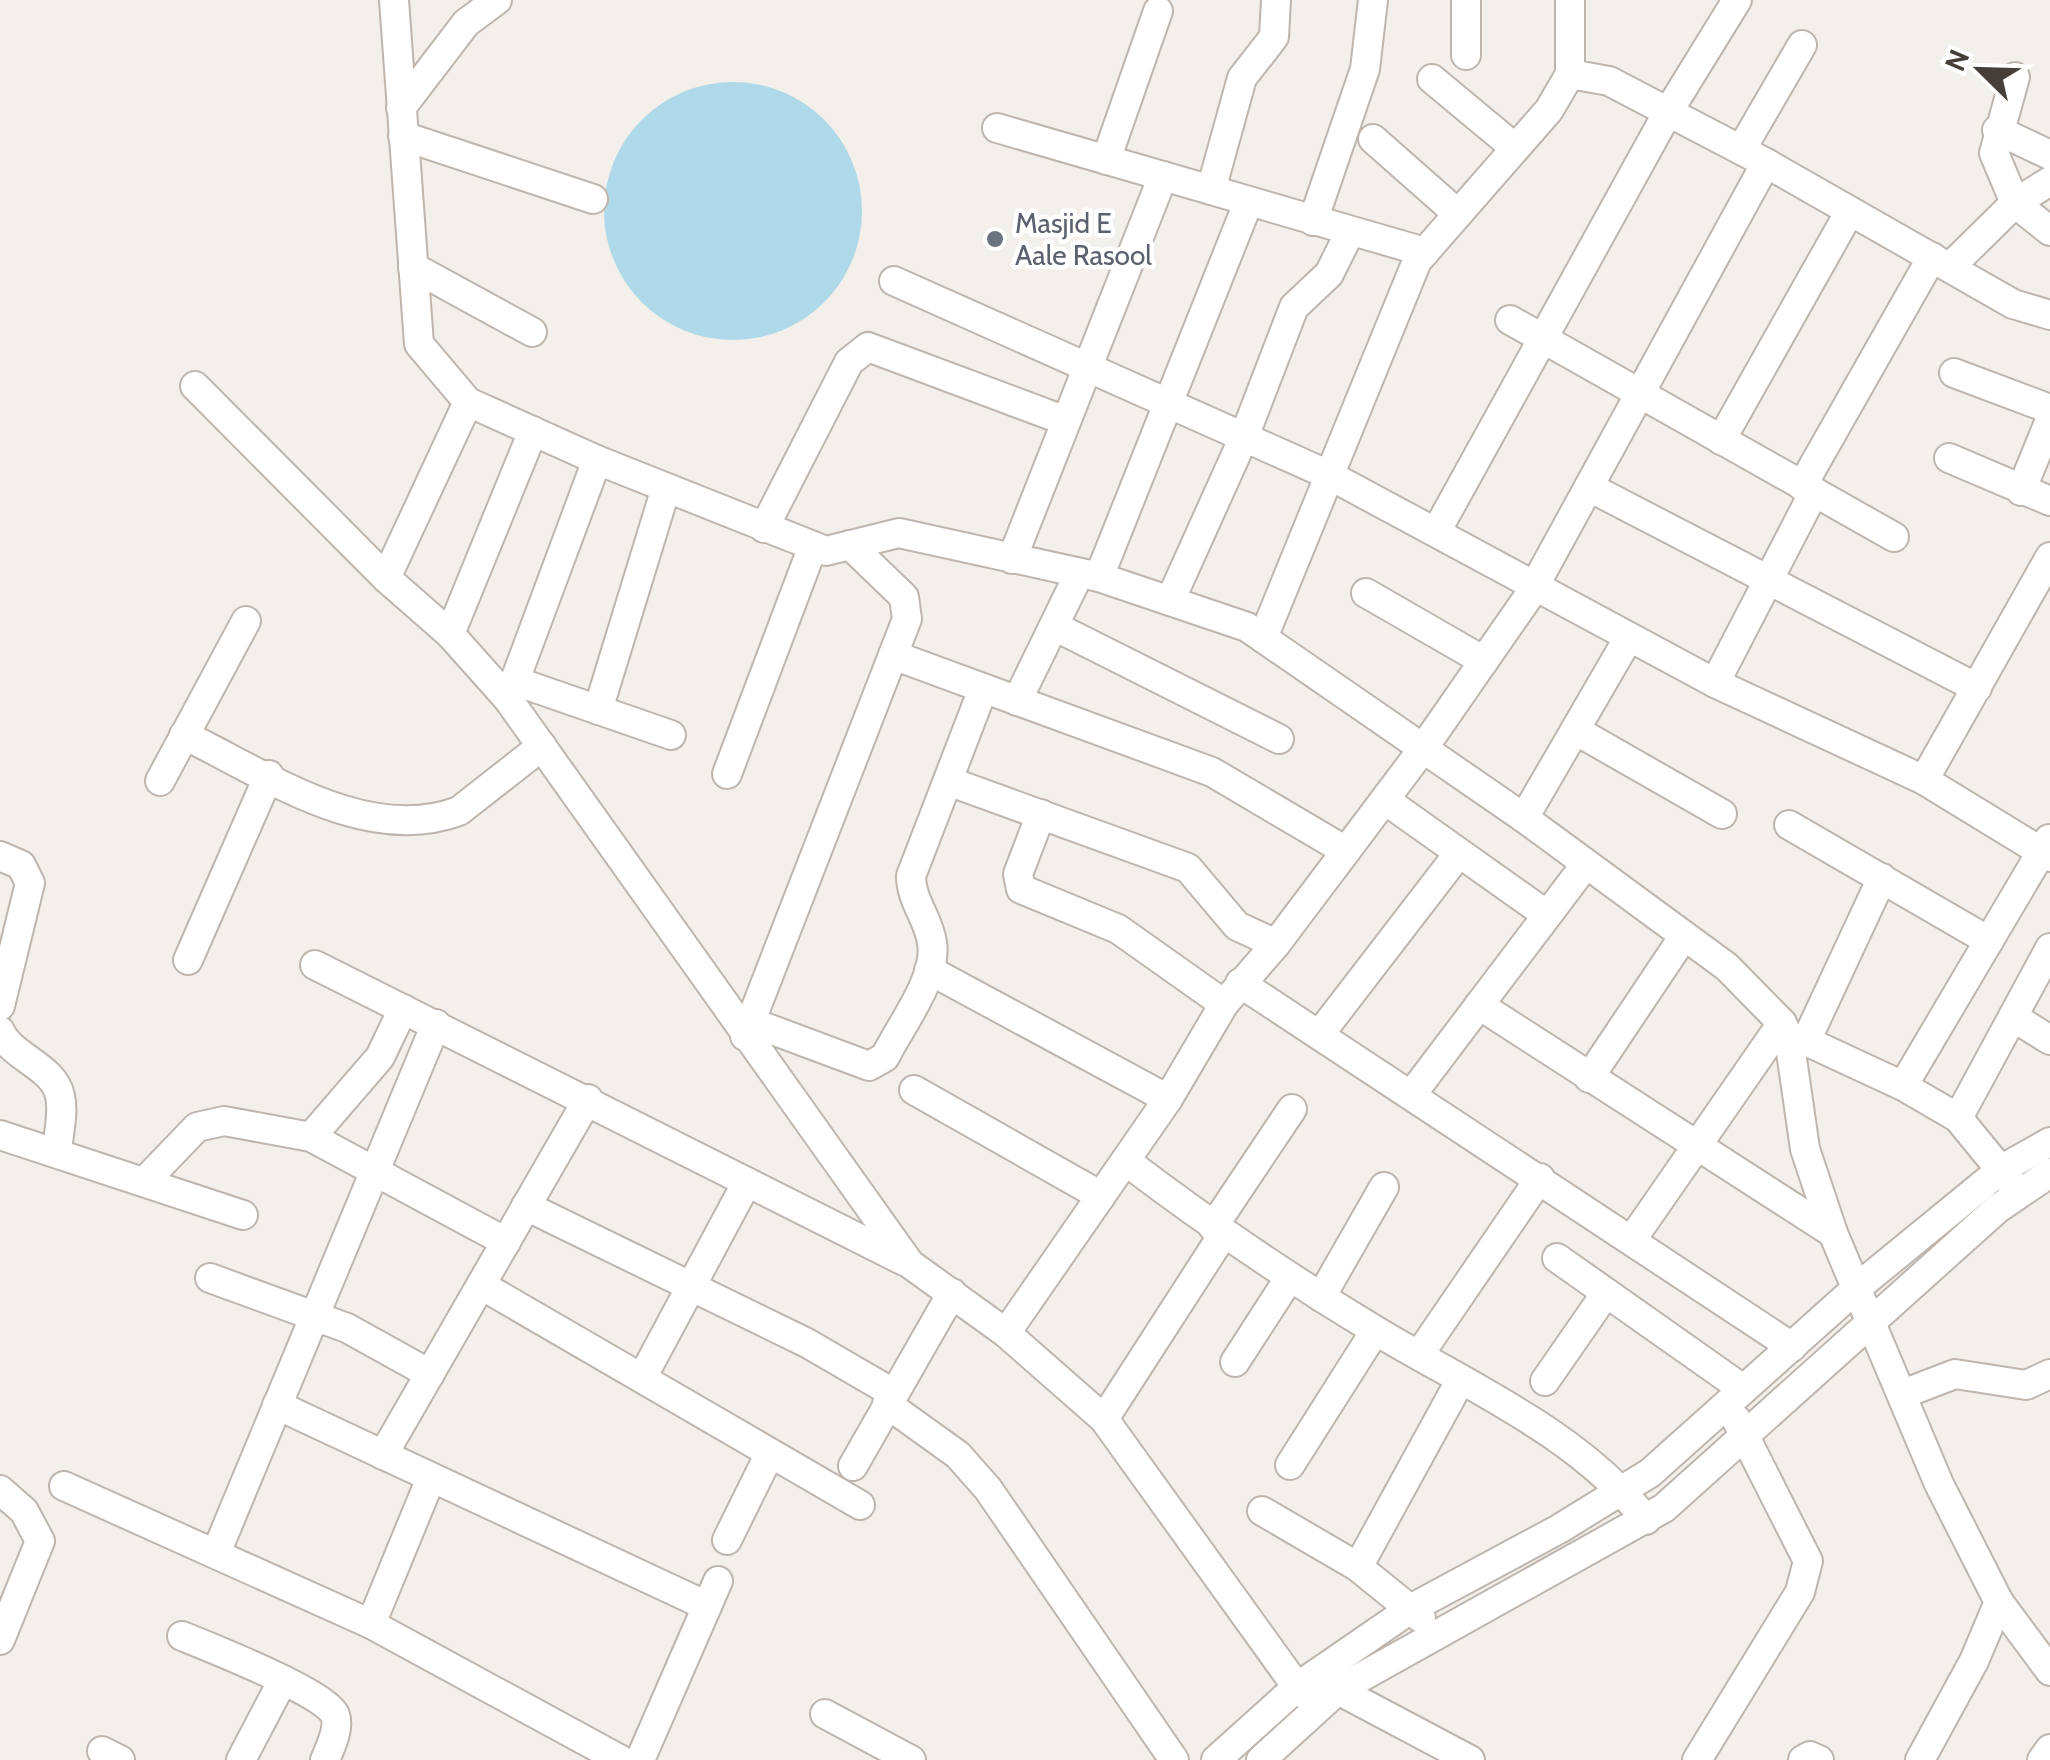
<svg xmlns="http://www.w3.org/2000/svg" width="2050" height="1760" font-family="Cabin,sans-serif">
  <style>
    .water { fill: #afd9e8 }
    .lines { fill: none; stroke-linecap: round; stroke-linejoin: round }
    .minor-casing { stroke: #beb6ae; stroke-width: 32 }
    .minor { stroke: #fff; stroke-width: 28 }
    .worship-dot { fill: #6b7280; stroke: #fff; stroke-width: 4 }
    .labels { text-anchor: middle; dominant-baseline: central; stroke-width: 9; stroke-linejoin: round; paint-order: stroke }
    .worship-label { font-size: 28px; fill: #5b616d; stroke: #fff; text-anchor: start }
  </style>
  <rect width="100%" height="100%" fill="#f3efeb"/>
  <!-- water -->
  <circle class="water" cx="733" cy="211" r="129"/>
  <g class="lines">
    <defs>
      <g id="minor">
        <path d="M394,0L419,344L468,402L597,460L826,551L899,533L1099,577L1247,627L1524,818L1727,967L1782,1023L1789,1038L1805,1149L1833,1233L1939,1484L1999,1602L2050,1671"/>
        <path d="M1466,55V0"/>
        <path d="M1570,74L1609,81L1766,163L2013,304L2050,315"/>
        <path d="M2015,77L1994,153L2015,203L2050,231"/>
        <path d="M1432,79L1515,148"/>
        <path d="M401,108L466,23L497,0"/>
        <path d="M997,128L1425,252"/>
        <path d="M1997,130L2050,155"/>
        <path d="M403,136L593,199"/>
        <path d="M1373,139L1458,214"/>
        <path d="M1741,150L1802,45"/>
        <path d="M1106,160L1158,11"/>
        <path d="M1211,190L1242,78L1274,37L1276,0"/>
        <path d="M1313,221L1365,69L1373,0"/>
        <path d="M413,267L532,332"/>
        <path d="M1950,267L2015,203L2050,181"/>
        <path d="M894,281L1329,475L1715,683L1924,780L2050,857"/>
        <path d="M1510,320L1894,537"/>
        <path d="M1954,373L2050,409"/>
        <path d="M195,386L386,578L450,634L508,699L910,1264L1006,1333"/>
        <path d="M1721,440L1850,211"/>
        <path d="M1949,458L2050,501"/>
        <path d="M1802,486L1932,257"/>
        <path d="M1589,487L1977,688"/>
        <path d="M2021,491L2050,420"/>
        <path d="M764,528L849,362L868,347L1066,421"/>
        <path d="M1436,532L1668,112L1737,0"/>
        <path d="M1012,559L1163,176"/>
        <path d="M1099,577L1248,203"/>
        <path d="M386,578L468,402"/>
        <path d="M1366,593L1484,661"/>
        <path d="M1170,601L1244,437L1294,307L1329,274L1350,232"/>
        <path d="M1056,627L1279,739"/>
        <path d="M450,634L533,431"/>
        <path d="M1263,638L1417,261L1549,110L1570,74V0"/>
        <path d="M893,655L1212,772L1346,851"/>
        <path d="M515,681L671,735"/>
        <path d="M1715,683L1814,492"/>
        <path d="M508,699L597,460"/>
        <path d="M1017,701L1079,574"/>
        <path d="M598,710L666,488"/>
        <path d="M1575,730L1722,814"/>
        <path d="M184,735C265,774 366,846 459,811L542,746"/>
        <path d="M727,774L813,546"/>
        <path d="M1924,780L2050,557"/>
        <path d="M160,781L246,621"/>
        <path d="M948,781L1188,868L1237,926L1276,944"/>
        <path d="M1385,800L1547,915"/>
        <path d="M1041,814L1018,874L1021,889L1118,929L1224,1004"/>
        <path d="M1524,818L1629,637"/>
        <path d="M1789,825L1989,941"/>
        <path d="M0,856L21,865L30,883L0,1006"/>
        <path d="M188,960L269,775"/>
        <path d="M315,965L904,1261"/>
        <path d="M929,970L1168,1099"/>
        <path d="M1240,983L1792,1347"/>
        <path d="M1479,1005L1833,1233"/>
        <path d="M2013,1017L2050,1040"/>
        <path d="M751,1022L869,1066L885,1057C900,1026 938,978 932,943C929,919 911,901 911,876L983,689"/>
        <path d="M0,1031C12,1058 54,1066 60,1096C64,1113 58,1135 57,1153"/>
        <path d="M1319,1035L1459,853"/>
        <path d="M745,1036L907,619L904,597L850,545"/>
        <path d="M1789,1038L1806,1041L1903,1086L1958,1118L2012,1184"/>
        <path d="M1806,1041L1882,878"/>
        <path d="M1589,1078L1684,936"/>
        <path d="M1903,1086L2049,839"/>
        <path d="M914,1090L1101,1196"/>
        <path d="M1412,1094L1586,864"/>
        <path d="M1958,1118L2050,948"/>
        <path d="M0,1135L243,1215"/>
        <path d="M311,1137L380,1057L403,1009"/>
        <path d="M1127,1162C1206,1222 1287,1277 1373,1329C1465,1385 1579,1433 1646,1520"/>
        <path d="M144,1182L197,1127L224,1121L311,1137L506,1242"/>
        <path d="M526,1206L807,1343L893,1393"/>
        <path d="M1213,1227L1292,1109"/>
        <path d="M1633,1238L1782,1023"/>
        <path d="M1557,1258L1743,1389"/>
        <path d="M210,1278L347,1328L430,1374"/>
        <path d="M481,1285L860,1505"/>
        <path d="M1321,1297L1384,1187"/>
        <path d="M1419,1355L1540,1178"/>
        <path d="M1235,1362L1290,1277"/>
        <path d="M642,1378L747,1182"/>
        <path d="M1545,1381L1606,1293"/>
        <path d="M1903,1394L1955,1374L2026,1385L2050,1374"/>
        <path d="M887,1404L958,1455L988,1489L1174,1760"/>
        <path d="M277,1405L707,1606"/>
        <path d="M1104,1419L1222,1236"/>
        <path d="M383,1455L588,1099"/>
        <path d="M1290,1465L1375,1331"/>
        <path d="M853,1466L952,1293"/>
        <path d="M64,1486L371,1624L621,1760"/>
        <path d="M0,1490L24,1511L40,1541L0,1640"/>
        <path d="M1262,1511L1358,1567L1421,1618"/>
        <path d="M727,1540L770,1453"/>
        <path d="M216,1553L436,1024"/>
        <path d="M1358,1567L1460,1381"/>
        <path d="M371,1624L431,1478"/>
        <path d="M182,1636C209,1647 326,1693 335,1715C340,1728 330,1748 325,1760"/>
        <path d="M1338,1690L1470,1760"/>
        <path d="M1318,1705L1297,1687L1104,1419L1006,1333L1168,1099L1224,1004L1276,944L1422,750L1529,596L1766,163"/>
        <path d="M825,1714L911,1760"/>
        <path d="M102,1751L120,1760"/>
        <path d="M241,1760L283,1680"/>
        <path d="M640,1760L718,1581"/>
        <path d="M1216,1760L1297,1687L1412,1608L1559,1529L1650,1473L1859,1286L2002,1169L2050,1142"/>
        <path d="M1261,1760L1338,1690L1664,1508L1997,1209L2050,1173"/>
        <path d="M1697,1760L1800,1592L1808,1561L1736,1419"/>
        <path d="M1803,1760L1810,1756L1819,1760"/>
        <path d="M1920,1760L1974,1661L1999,1602"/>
        <path d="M2042,1760L2050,1749"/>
      </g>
    </defs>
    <!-- minor casing -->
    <use href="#minor" class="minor-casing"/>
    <!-- minor -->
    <use href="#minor" class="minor"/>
  </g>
  <!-- markers -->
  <circle class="worship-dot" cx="995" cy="239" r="10"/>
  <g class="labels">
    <!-- worship labels -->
    <g class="worship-label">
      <text x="1015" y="223">Masjid E<tspan x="1015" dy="32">Aale Rasool</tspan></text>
    </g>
  </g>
  <!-- north arrow -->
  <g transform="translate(1980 70) rotate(293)" stroke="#ffffff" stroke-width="8" paint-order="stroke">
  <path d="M0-8L18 38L0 25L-18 38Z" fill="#463f39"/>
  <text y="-15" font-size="28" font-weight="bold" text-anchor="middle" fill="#463f39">N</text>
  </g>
</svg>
